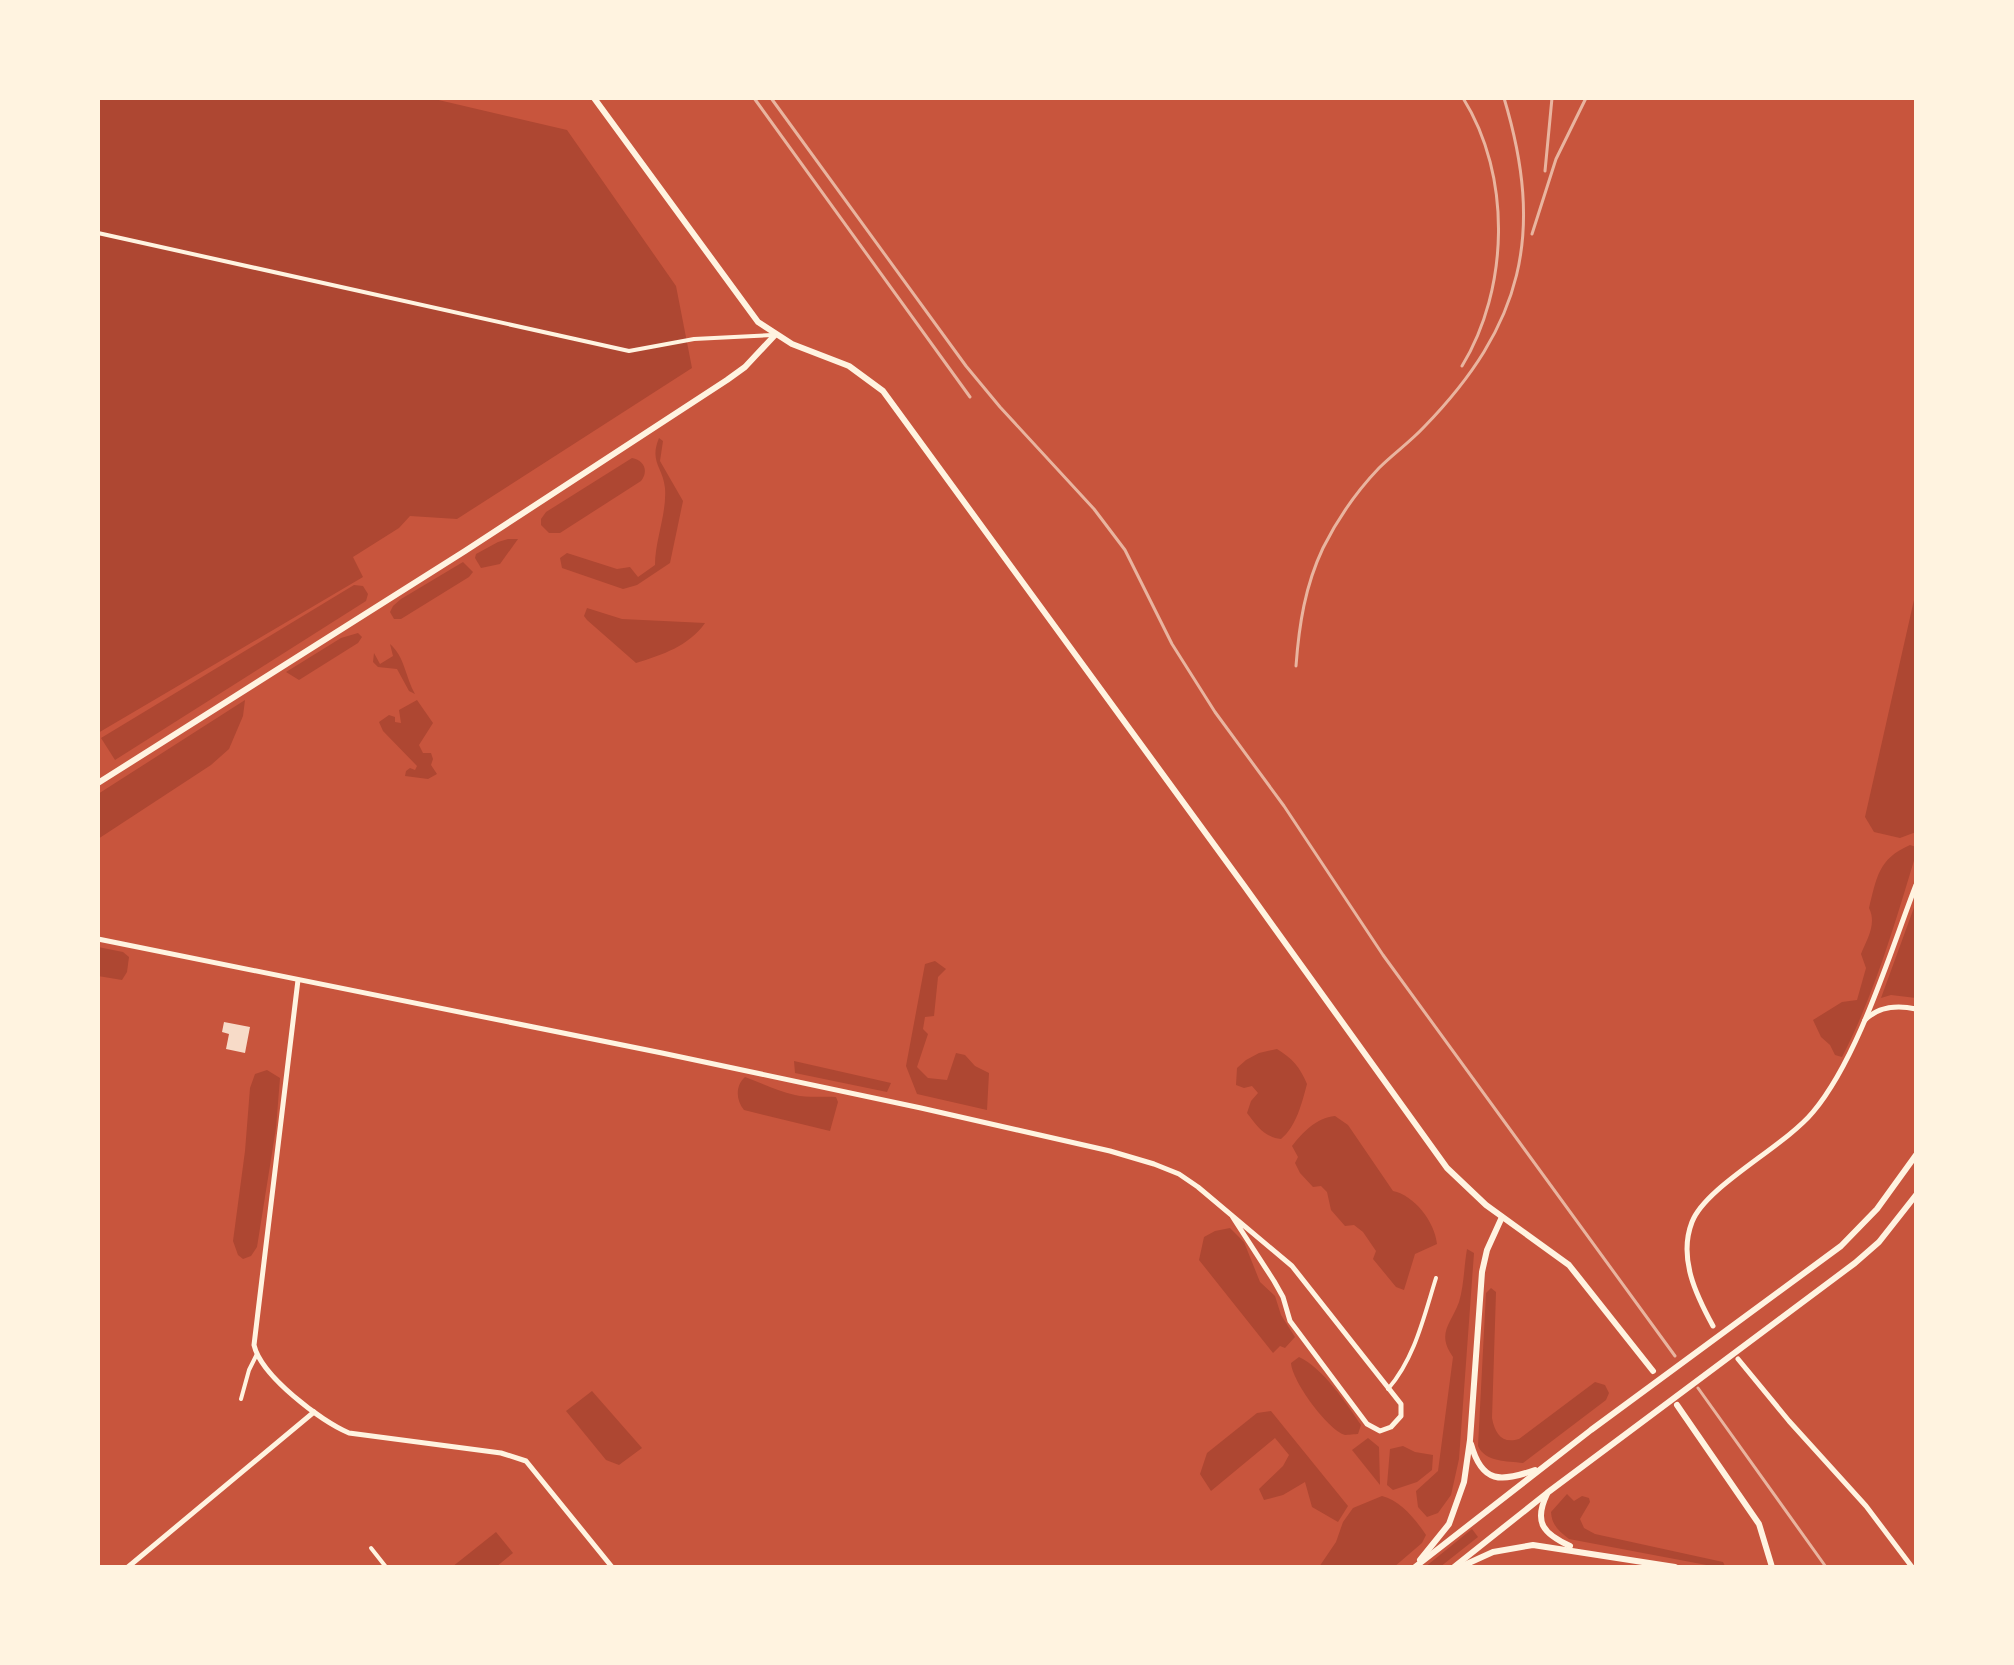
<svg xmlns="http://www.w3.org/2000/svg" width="2014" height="1665" font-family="Helvetica,sans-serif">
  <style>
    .green { fill: #ae4732 }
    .building { fill: #f7dbc8 }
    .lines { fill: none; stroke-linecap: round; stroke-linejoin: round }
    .minor { stroke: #fff3e0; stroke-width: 4 }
    .tertiary { stroke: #fff3e0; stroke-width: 5 }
    .secondary { stroke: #fff3e0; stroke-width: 6 }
    .rail { stroke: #e9b49f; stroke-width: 3 }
  </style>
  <rect width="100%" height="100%" fill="#c8553d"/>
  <!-- green -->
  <g class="green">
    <path d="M98,98H430L567,130L676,286L692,368L457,519L410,516L399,528L353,557L363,577L98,733Z"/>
    <path d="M659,438L663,441L660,461L683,501L670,563L637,585L623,589L562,568L560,558L567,553L617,569L630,567L638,577L655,565C655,540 667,513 665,488C663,467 649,462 659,438Z"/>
    <path d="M632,458C644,460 649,471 641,481L560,533H549L541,525V519L546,512Z"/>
    <path d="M508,539H518L500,564L481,568L475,558L476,554L498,542Z"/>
    <path d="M463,562L473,572L469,577L401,619H394L390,612L393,606L401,599Z"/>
    <path d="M354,585L363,586L368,594L366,601L115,760L101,738Z"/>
    <path d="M1916,591V832L1900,838L1874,832L1865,817Z"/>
    <path d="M587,608L622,619L705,623C689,646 662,655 636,663L587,620L584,616Z"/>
    <path d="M358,633L362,637L358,643L299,680L286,672L341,638Z"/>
    <path d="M390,644C405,657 405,676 415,694L409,691L397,669L378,667L373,662L374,653L380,664L393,656Z"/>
    <path d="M245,700L243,716L229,749L211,765L98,839V794Z"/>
    <path d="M417,700L433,723L419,745L423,753H431L433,759L431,765L437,774L428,779L405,776L406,771L410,768L415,770L417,766L383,731L379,722L389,715L395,717V722L401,723L399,710Z"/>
    <path d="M1910,845L1916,847V854C1895,923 1875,993 1842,1057L1835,1055L1830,1045L1821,1037L1813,1020L1842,1002L1857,1000L1866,968L1861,954C1867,939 1877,924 1869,908C1877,877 1878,859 1910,845Z"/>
    <path d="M1916,902V998L1891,995L1881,998Z"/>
    <path d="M98,947L123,952L129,957L127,972L122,980L98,976Z"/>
    <path d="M935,961L946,969L938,977L934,1016L925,1017L923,1029L928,1034L917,1067L928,1078L947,1080L956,1053L965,1055L975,1066L989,1073L987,1110L917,1094L906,1066L925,964Z"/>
    <path d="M1277,1049C1292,1058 1300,1067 1307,1084C1302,1103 1296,1127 1281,1139C1264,1137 1257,1126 1247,1113L1251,1101L1258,1093L1252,1086L1244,1088L1236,1085L1237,1068L1246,1060L1259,1053Z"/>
    <path d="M794,1061L891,1083L887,1092L795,1073Z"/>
    <path d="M267,1070L280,1078L276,1128L257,1247L251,1256L243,1259L238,1255L233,1241L245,1151L250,1088L255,1074Z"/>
    <path d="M745,1077C762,1083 777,1091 795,1095C808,1098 823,1096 836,1097L838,1102L830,1131L744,1110C736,1100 735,1086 745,1077Z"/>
    <path d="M1335,1116L1348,1125L1393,1191C1414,1195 1435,1222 1437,1244L1415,1254L1404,1290L1396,1287L1373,1259L1376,1251L1363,1232L1354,1225L1345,1226L1331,1210L1327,1192L1321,1186L1313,1187L1300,1173L1295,1163L1298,1157L1292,1146C1303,1132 1316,1118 1335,1116Z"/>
    <path d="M1230,1228L1244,1242L1260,1282L1275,1296L1281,1315L1295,1337L1285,1348L1280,1346L1273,1353L1199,1260L1204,1237L1215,1231Z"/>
    <path d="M1467,1249L1474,1253L1459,1459L1451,1495L1438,1513L1427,1517L1418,1507L1416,1491L1438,1471L1453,1357C1436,1333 1451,1324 1459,1302C1464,1286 1464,1266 1467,1249Z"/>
    <path d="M1491,1288L1496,1292L1492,1418C1495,1434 1502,1444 1519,1439L1595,1382L1605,1385L1609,1393L1606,1400L1523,1463C1507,1461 1485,1462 1478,1446L1486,1293Z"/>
    <path d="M1299,1357C1322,1367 1347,1404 1361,1425L1358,1434C1357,1434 1346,1435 1345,1435C1327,1429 1292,1381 1291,1363Z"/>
    <path d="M592,1391L642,1448L619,1465L606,1460L566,1411Z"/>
    <path d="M1271,1411L1348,1506L1338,1522L1312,1507L1305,1482L1283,1495L1264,1500L1259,1489L1283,1466L1289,1455L1275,1438L1211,1491L1200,1474L1207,1453L1257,1413Z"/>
    <path d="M1368,1438L1379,1447L1380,1485L1352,1450Z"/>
    <path d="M1403,1446L1415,1452L1433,1455L1432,1470L1417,1482L1393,1490L1387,1485L1390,1449Z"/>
    <path d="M1567,1494L1574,1501L1582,1496L1589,1498L1590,1502L1580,1519L1584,1528L1595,1534L1723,1562L1725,1566L1717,1567L1569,1539C1559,1531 1552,1526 1551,1512Z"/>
    <path d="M1382,1496C1400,1500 1416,1520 1426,1535L1422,1543L1394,1567H1319L1336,1542L1343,1522L1353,1508Z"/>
    <path d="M1472,1529L1478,1537L1440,1567H1425Z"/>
    <path d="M496,1532L513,1553L496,1567H452Z"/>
  </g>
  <!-- building -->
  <path class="building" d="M224,1022L250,1027L245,1053L226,1049L229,1034L222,1032Z"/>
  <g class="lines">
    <!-- minor -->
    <g class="minor">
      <path d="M98,233L629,351L694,339L772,335"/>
      <path d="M1388,1389C1415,1358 1424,1316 1436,1278"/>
      <path d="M241,1399L249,1370L257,1354"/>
      <path d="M371,1548L386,1567"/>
    </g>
    <!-- tertiary -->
    <g class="tertiary">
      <path d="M98,939L662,1053L921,1108L1110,1151L1154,1164L1179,1174L1198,1187L1292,1266L1401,1404V1416L1391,1427L1380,1431L1367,1424L1290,1321L1283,1297L1274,1281L1232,1216"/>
      <path d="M298,980L254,1345C261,1376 321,1421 349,1433L501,1453L526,1461L612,1567"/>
      <path d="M1865,1020C1879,1006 1897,1005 1916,1009"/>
      <path d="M1713,1326C1696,1295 1678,1258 1692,1222C1706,1186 1784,1147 1813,1112C1859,1057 1890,952 1916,885"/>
      <path d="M1738,1359L1789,1421L1866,1506L1912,1567"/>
      <path d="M128,1567L314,1412"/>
    </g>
    <!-- secondary -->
    <g class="secondary">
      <path d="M594,98L758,322L792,344L849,366L883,391L1245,887L1447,1168L1486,1205L1569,1265L1653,1371"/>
      <path d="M98,783L465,551L727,380L745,367L775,335"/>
      <path d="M1677,1405L1759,1524L1772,1567"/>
      <path d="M1471,1444C1482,1484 1501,1482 1535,1470"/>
      <path d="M1547,1494C1533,1523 1544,1534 1570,1546"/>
      <path d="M1420,1560L1449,1524L1464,1482L1470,1440L1482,1272L1487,1250L1502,1217"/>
      <path d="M1415,1567L1591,1430L1841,1246L1877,1209L1916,1155"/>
      <path d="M1454,1567L1547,1493L1855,1263L1879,1242L1916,1195"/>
      <path d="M1460,1567L1493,1552L1533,1545L1675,1567"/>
    </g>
    <!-- rail -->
    <g class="rail">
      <path d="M754,98L970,397"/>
      <path d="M771,98L966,366L1000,407L1094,509L1125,550L1172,644L1215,712L1284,806L1383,955L1675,1356"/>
      <path d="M1545,171L1552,98"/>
      <path d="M1532,234L1556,159L1586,98"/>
      <path d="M1462,366C1509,289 1512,176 1463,98"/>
      <path d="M1296,666C1299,625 1305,586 1323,548C1337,520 1357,491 1379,468C1393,454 1410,442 1424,427C1523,325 1545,234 1504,98"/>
      <path d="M1698,1388L1826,1567"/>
    </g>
  </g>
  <!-- border -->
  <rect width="2014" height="1665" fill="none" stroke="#fff3e0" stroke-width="200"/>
</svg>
